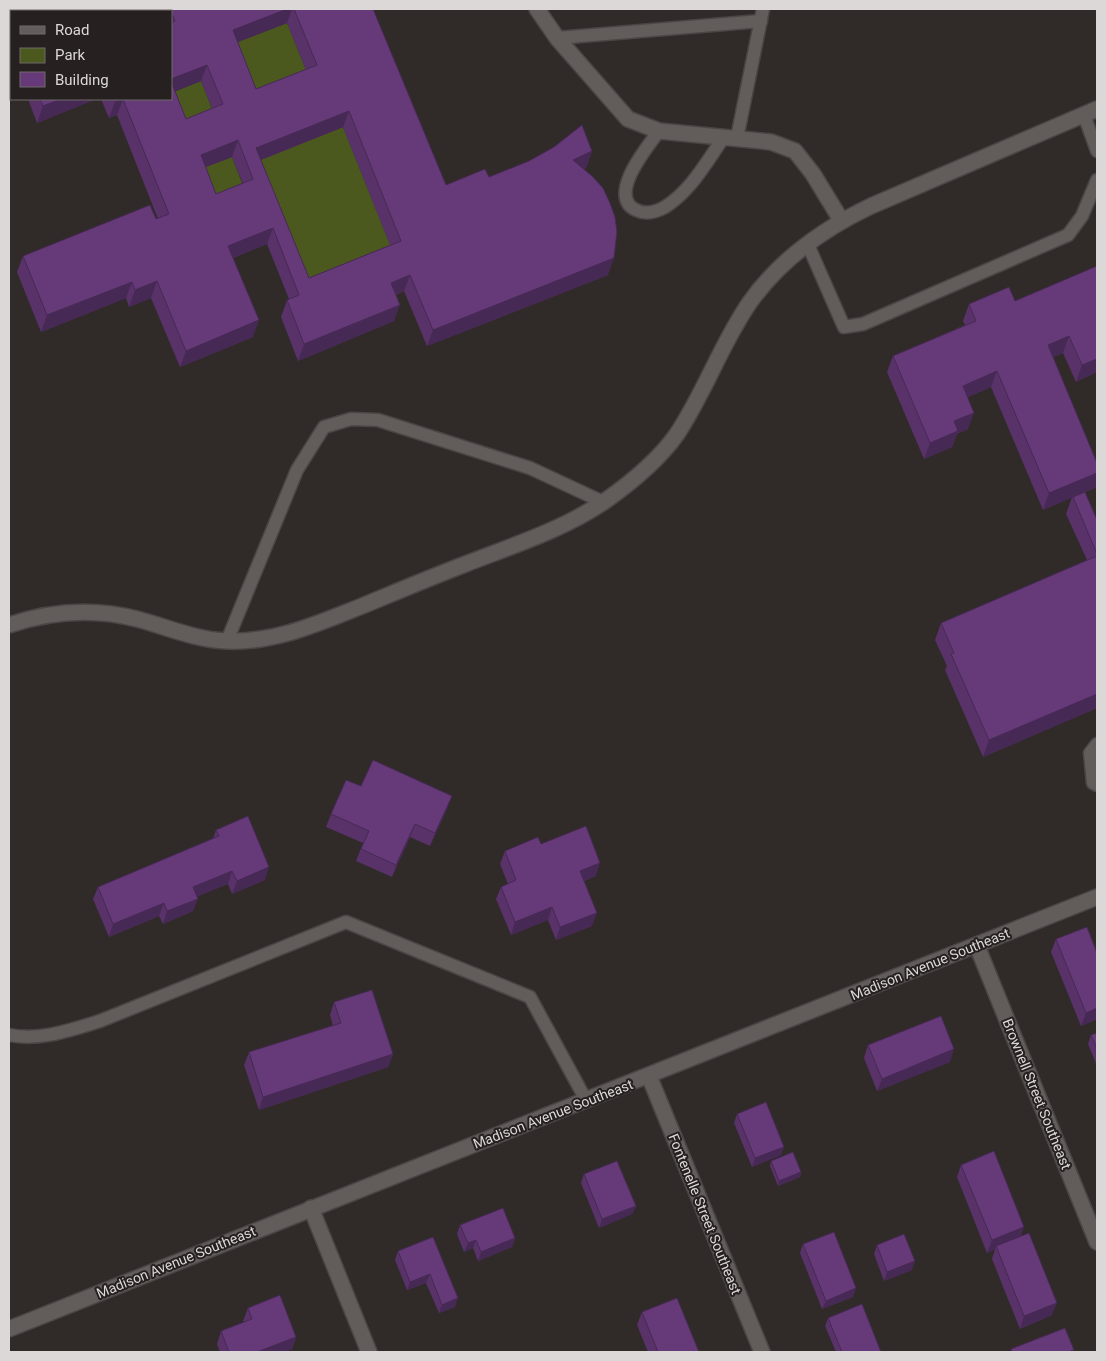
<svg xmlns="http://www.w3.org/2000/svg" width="1106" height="1361" font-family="Roboto,sans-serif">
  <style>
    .green { fill: #4c591e }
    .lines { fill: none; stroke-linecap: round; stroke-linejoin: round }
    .lane-casing { stroke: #4b4645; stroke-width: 15 }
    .street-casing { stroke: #4b4645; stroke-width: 18 }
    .lane { stroke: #625d5b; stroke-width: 12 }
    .street { stroke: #625d5b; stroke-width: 15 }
    .wall { fill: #583268; fill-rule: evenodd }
    .shaded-wall { fill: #472955 }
    .building { fill: #663a79; stroke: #472955; fill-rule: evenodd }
    .labels { text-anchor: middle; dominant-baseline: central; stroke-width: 4; stroke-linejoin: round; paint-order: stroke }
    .street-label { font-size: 14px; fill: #dbd8d7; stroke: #262120 }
  </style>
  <rect width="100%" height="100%" fill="#302b29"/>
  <!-- green -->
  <g class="green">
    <path d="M287,23L311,82L250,106L227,46Z"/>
    <path d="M201,81L217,121L180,135L171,93Z"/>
    <path d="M343,127L395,257L303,294L250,164Z"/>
    <path d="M232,157L247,196L210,211L195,171Z"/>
  </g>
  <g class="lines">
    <defs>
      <g id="lane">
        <path d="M557,38L761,21"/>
        <path d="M1084,115L1097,151"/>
        <path d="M659,131C648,146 606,196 636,210C646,215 656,212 665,207C691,191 707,161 724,137"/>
        <path d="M737,138L763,9"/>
        <path d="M808,245L844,327L863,324L1068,235L1082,216L1097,180"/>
        <path d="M227,641L297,470L324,427L351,419L378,420L530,468L603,502"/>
        <path d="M1097,744L1090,753L1093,783L1097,785"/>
        <path d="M9,1035C40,1041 71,1030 100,1021L346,922L530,997L586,1100"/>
      </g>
      <g id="street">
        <path d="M537,9L557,38L628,119L659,131L771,142L795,151L813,174L841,220"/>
        <path d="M9,625C51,611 94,608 137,619C167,627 196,640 227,641C275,643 319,623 362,606C396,592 429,578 463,565C511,546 563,530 605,501C632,482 658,461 677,434C705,392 721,344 750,302C780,260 825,228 871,206L1097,109"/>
        <path d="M977,946L1097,1242"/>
        <path d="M649,1076L762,1352"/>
        <path d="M311,1208L369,1352"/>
        <path d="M9,1329L1097,897"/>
      </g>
    </defs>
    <!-- lane casing -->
    <use href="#lane" class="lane-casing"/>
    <!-- street casing -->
    <use href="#street" class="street-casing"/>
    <!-- lane -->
    <use href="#lane" class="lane"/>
    <!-- street -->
    <use href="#street" class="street"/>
  </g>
  <!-- wall -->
  <g class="wall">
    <path d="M65,9H132L133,11H66Z"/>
    <path d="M158,9H373L446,185L489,177L592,151L586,168L584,169L608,275L427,346L404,291L396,295L394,321L298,361L281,317L287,300L289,299L267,244L233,258L253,337L180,367L151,298L129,307L126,298L41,332L17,272L23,256L158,219L117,115L109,118L101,99H171V11H158ZM287,23L306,70L256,89L238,42ZM201,81L212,108L186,119L175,91ZM343,127L390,245L309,278L261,160ZM232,157L243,184L216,194L206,167Z"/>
    <path d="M28,99H96L37,123Z"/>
    <path d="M1097,266V372L1076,382L1063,353L1053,357L1097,463V481L1095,488L1085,492L1097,520V708L983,757L945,670L947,666L935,640L941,623L1087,560L1066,514L1072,497L1043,510L991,387L968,397V429L957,434L952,447L924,459L887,372L893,356L965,325L963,321L969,304L1015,301Z"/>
    <path d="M361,786L452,796L447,809L430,846L410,837L392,877L356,861L363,843L326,827L331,814Z"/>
    <path d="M216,830L265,880L232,894L228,884L197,896L193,911L163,924L159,916L109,937L93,899L98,887L213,839Z"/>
    <path d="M541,844L596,876L584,881L592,926L556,940L548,920L511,935L496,899L501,887L508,884L500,864L505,851Z"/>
    <path d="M1056,939L1097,953V1019L1081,1026L1051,952Z"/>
    <path d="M334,1002L393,1054L388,1067L259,1110L244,1065L249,1052L333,1026L330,1015Z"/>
    <path d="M1097,1033V1066L1088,1044L1091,1035Z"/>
    <path d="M868,1045L950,1062L877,1091L864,1058Z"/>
    <path d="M737,1114L781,1155L752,1167L734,1123Z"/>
    <path d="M771,1161L801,1172L800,1177L778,1186L770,1166Z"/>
    <path d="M961,1165L1021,1237L1052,1315L1020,1329L992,1259L995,1249L987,1253L957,1177Z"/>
    <path d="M584,1174L636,1206L632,1214L599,1228L581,1183Z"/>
    <path d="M460,1225L515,1238L512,1247L478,1261L473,1248L464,1252L457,1234Z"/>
    <path d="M433,1237L455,1307L439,1313L426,1283L407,1290L395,1260L398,1251Z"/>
    <path d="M803,1244L853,1297L822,1309L800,1253Z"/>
    <path d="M877,1245L912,1270L884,1281L874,1254Z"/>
    <path d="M248,1308L296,1337L292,1349L285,1352H220L217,1344L221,1331L244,1322L243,1321Z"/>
    <path d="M642,1312L699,1352H648L637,1325Z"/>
    <path d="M828,1318L881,1352H836L825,1326Z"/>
  </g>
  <!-- shaded-wall -->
  <g class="shaded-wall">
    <path d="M287,9H292L287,23L227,46L233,30Z"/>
    <path d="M207,65L201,81L171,93V79Z"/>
    <path d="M61,99H96L37,123L43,106Z"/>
    <path d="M123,99L117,115L109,118L115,102Z"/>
    <path d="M349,111L343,127L250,164L256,148Z"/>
    <path d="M238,140L232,157L195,171L201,155Z"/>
    <path d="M592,151L586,168L567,177L573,160Z"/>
    <path d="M273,228L267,244L222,262L228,246Z"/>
    <path d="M614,258L608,275L427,346L433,330Z"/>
    <path d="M410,275L404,291L385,299L391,283Z"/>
    <path d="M157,281L151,298L129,307L135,290Z"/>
    <path d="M132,282L126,298L41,332L47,315Z"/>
    <path d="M400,305L394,321L298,361L304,344Z"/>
    <path d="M259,320L253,337L180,367L186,351Z"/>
    <path d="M1069,336L1063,353L1042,362L1048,345Z"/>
    <path d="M1097,359V372L1076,382L1082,365Z"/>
    <path d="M997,371L991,387L957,402L963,386Z"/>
    <path d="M974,413L968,429L957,434L952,447L924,459L930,443L954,421Z"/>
    <path d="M1097,473V481L1095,488L1043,510L1049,493Z"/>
    <path d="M1097,694V708L983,757L989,740Z"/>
    <path d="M452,796L447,809L430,846L435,833Z"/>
    <path d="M415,824L410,837L392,877L396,865Z"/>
    <path d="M600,863L596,876L575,884L580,871Z"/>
    <path d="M269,867L265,880L232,894L237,881Z"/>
    <path d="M232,871L228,884L189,900L193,887Z"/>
    <path d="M198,899L193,911L163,924L167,911Z"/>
    <path d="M164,903L159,916L109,937L113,924Z"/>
    <path d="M552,907L548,920L511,935L515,922Z"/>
    <path d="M597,913L592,926L556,940L560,927Z"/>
    <path d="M1097,1008V1019L1081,1026L1086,1013Z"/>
    <path d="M954,1049L950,1062L877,1091L882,1079Z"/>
    <path d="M393,1054L388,1067L259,1110L263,1097Z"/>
    <path d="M784,1147L781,1155L752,1167L755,1158Z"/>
    <path d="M801,1172L800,1177L778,1186L779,1181Z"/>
    <path d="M636,1206L632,1214L599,1228L602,1219Z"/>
    <path d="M1024,1227L1020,1239L996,1246L995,1249L987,1253L992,1240Z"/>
    <path d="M515,1238L512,1247L478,1261L481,1252Z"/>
    <path d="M476,1240L473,1248L464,1252L468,1243Z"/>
    <path d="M915,1261L912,1270L884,1281L887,1272Z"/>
    <path d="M430,1274L426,1283L407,1290L410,1282Z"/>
    <path d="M856,1288L853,1297L822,1309L826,1301Z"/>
    <path d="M458,1298L455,1307L439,1313L442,1305Z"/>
    <path d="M1057,1303L1052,1315L1020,1329L1024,1316Z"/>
    <path d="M296,1337L292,1349L285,1352H257Z"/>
  </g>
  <!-- building -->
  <g class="building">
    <path d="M78,9H132L133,11H79Z"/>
    <path d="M170,9H287L233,30L256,89L317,65L294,9H373L446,185L485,169L489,177L529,161L554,147L582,125L592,151L573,160L592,176L603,188L610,203L615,217L617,232L614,258L433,330L410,275L391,283L400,305L304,344L287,300L299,295L273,228L228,246L259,320L186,351L157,281L135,290L132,282L47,315L23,256L150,205L156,219L169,214L123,99L115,102L114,99H171V81L186,119L223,104L207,65L171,79V23L175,21ZM349,111L401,241L309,278L256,148ZM238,140L253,179L216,194L201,155Z"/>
    <path d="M40,99H61L43,106Z"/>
    <path d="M1097,266V359L1082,365L1069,336L1048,345L1097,463V473L1049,493L997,371L963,386L974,413L954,421L958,431L930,443L893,356L976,321L969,304L1009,287L1015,301Z"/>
    <path d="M1085,492L1097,520V554L1073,497Z"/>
    <path d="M1097,556V694L989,740L951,654L954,653L941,623Z"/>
    <path d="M373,760L452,796L435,833L415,824L396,865L361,849L369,831L331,814L346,780L361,786Z"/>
    <path d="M248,816L269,867L237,881L232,871L193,887L198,899L167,911L164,903L113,924L98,887L219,836L216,830Z"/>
    <path d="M586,826L600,863L580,871L597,913L560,927L552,907L515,922L501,887L516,880L505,851L538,837L541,844Z"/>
    <path d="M1087,927L1097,953V1008L1086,1013L1056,939Z"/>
    <path d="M372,990L393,1054L263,1097L249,1052L341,1023L334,1002Z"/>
    <path d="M941,1016L954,1049L882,1079L868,1045Z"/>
    <path d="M1097,1033V1049L1091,1035Z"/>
    <path d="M766,1102L784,1147L755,1158L737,1114Z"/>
    <path d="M994,1151L1024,1227L992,1240L961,1165Z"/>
    <path d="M793,1152L801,1172L779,1181L771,1161Z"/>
    <path d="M617,1161L636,1206L602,1219L584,1174Z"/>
    <path d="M503,1208L515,1238L481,1252L476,1240L468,1243L460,1225Z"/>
    <path d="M834,1232L856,1288L826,1301L803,1244Z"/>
    <path d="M1029,1233L1057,1303L1024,1316L996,1246Z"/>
    <path d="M904,1234L915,1261L887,1272L877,1245Z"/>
    <path d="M433,1237L458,1298L442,1305L430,1274L410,1282L398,1251Z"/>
    <path d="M280,1295L296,1337L257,1352H229L221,1331L252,1319L248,1308Z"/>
    <path d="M677,1298L699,1352H658L642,1312Z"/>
    <path d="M862,1304L881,1352H842L828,1318Z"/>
    <path d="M1065,1328L1074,1350L1068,1352H1012L1011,1349Z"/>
  </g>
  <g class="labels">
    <!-- street labels -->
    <g class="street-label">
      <text transform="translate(930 964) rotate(-22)">Madison Avenue Southeast</text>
      <text transform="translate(1037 1094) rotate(68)">Brownell Street Southeast</text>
      <text transform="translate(553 1114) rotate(-21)">Madison Avenue Southeast</text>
      <text transform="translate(705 1214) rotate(68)">Fontenelle Street Southeast</text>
      <text transform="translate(176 1262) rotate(-22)">Madison Avenue Southeast</text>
    </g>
  </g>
  <!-- border -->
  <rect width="1106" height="1361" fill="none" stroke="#dbd8d7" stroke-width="20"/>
  <!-- legend -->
  <rect x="10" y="10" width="162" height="90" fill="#262120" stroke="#6e6a69"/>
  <rect x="20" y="26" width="25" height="8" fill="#625d5b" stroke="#6e6a69"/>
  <text x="55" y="35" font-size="15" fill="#dbd8d7">Road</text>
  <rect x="20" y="48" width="25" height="15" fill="#4c591e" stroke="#6e6a69"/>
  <text x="55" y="60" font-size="15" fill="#dbd8d7">Park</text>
  <rect x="20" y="72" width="25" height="15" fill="#663a79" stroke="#6e6a69"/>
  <text x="55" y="85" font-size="15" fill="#dbd8d7">Building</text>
</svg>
